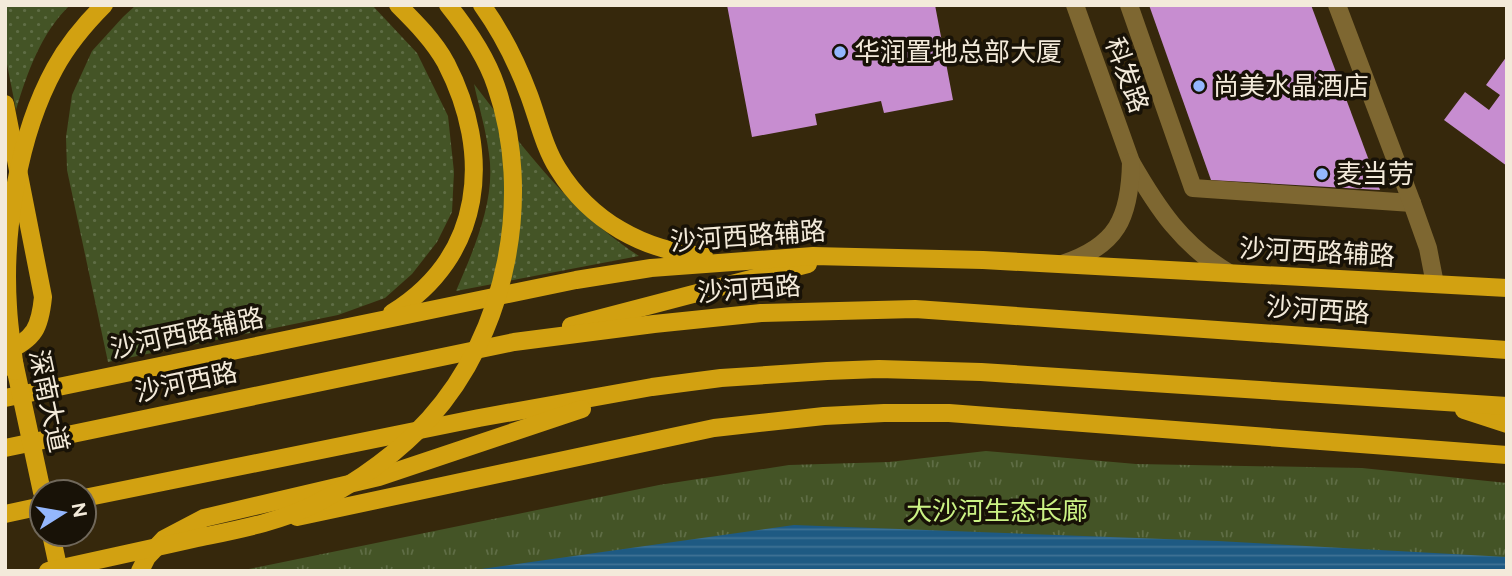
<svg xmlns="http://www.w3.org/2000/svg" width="1512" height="576" font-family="Figtree,'Noto Sans SC',sans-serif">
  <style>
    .grass { fill: url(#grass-dots) }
    .park { fill: url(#park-tufts) }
    .water { fill: url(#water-rules) }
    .building { fill: #c78dd0 }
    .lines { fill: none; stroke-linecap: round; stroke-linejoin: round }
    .minor { stroke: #7e6731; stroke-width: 18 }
    .major { stroke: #d2a111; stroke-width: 18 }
    .major-bridge { stroke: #d2a111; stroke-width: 18 }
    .poi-dot { fill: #94b7fd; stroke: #181207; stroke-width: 2.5 }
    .labels { text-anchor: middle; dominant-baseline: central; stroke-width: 7; stroke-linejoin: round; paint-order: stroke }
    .poi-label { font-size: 26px; fill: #f3eada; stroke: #181207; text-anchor: start }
    .street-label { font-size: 26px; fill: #f3eada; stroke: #181207 }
    .park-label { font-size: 26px; fill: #cbf284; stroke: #181207 }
  </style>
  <defs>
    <pattern id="grass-dots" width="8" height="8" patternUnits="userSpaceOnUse" patternTransform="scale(1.75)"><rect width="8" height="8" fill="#445426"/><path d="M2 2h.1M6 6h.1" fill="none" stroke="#5f6d45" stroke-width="1.8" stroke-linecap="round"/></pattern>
    <pattern id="park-tufts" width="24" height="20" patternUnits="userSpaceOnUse" patternTransform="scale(1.75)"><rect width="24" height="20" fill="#445426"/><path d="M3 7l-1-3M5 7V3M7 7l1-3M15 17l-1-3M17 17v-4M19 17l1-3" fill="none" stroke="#5f6d45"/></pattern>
    <pattern id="water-rules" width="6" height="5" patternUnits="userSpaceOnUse" patternTransform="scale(1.75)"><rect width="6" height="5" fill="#1e5a83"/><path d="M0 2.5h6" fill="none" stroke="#3f7294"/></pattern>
  </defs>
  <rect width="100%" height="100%" fill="#36280c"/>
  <!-- grass -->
  <g class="grass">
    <path d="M5,5H70C41,33 27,73 16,110L5,54Z"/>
    <path d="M136,5H372L417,53L448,116L454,172L452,212L437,242L412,274L385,298L338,315L108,362L67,170L66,137L72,95L92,51L123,17Z"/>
    <path d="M474,84C524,149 570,211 639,256L456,291C474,249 496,200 489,154C486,130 479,107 474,84Z"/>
  </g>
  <!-- park -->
  <path class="park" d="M986,451L1136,464L1362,468L1507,483V571H239L659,485L789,465L889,462Z"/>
  <!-- water -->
  <path class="water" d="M794,525L1218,541L1507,557V571H467Z"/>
  <!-- building -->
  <g class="building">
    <path d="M727,5H935L953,100L884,113L881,101L815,114L817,125L752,137Z"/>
    <path d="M1149,5H1311L1380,190L1211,180Z"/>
    <path d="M1507,56V166L1444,120L1465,92L1489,110L1500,95L1486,85Z"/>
  </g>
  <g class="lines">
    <!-- minor -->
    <g class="minor">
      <path d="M1075,5L1131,162C1158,209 1182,245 1229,273"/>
      <path d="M1129,5L1193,188L1412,203"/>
      <path d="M1337,5L1412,203L1428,248L1435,284"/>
      <path d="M1062,264C1117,246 1130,218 1131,162"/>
    </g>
    <!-- major -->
    <g class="major">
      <path d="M482,5C502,33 517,63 529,95C538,119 544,147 558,169C590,221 644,251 704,256"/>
      <path d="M5,104L43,297C40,327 35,339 5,352"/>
      <path d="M392,313C484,256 493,154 446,63C434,41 416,23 398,5"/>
      <path d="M571,326L808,264"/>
      <path d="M5,398L576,280L651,268L813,256L983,260L1507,288"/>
      <path d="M1464,410L1507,424"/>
      <path d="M5,448L514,342L654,324L761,313L915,309L1507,350"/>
      <path d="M84,498L479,418L652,387L721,378L827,371L879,369L981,372L1507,406"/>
      <path d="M5,514L42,506"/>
      <path d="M297,517L714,428L824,416L884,413H949L1507,455"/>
      <path d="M51,534L59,571"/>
      <path d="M140,571L147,557L164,539L204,518L379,477L582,409"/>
    </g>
    <!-- major-bridge -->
    <g class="major-bridge">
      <path d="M14,362L42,492"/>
      <path d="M15,371C13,350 9,329 8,307C3,232 18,135 55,68C67,46 85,24 104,5"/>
      <path d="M48,571C97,560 145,550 193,539C235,530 277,523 315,504C357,482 397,454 429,419C507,333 534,196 496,86C486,56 468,30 448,5"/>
    </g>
  </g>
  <!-- markers -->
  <g class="poi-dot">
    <circle cx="840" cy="52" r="7"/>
    <circle cx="1199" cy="86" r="7"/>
    <circle cx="1322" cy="174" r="7"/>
  </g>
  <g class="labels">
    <!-- poi labels -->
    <g class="poi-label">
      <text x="854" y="52">华润置地总部大厦</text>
      <text x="1213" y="86">尚美水晶酒店</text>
      <text x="1336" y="174">麦当劳</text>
    </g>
    <!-- street labels -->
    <g class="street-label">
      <text transform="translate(1127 75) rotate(70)">科发路</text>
      <text transform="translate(748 236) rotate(-4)">沙河西路辅路</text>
      <text transform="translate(1317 252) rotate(3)">沙河西路辅路</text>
      <text transform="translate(749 289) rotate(-4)">沙河西路</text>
      <text transform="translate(1318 310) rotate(4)">沙河西路</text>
      <text transform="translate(187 333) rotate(-12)">沙河西路辅路</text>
      <text transform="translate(186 382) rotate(-12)">沙河西路</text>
      <text transform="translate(49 401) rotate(78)">深南大道</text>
    </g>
    <!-- park labels -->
    <g class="park-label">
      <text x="997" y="511">大沙河生态长廊</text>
    </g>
  </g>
  <!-- border -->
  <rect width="1512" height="576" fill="none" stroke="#f3eada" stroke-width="14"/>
  <!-- north arrow -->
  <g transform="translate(63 513) rotate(79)"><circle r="33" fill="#181207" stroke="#70685b" stroke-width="2"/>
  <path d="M0-5L12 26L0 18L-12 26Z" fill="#94b7fd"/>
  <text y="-10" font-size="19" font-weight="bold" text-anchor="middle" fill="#f3eada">N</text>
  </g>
</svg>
